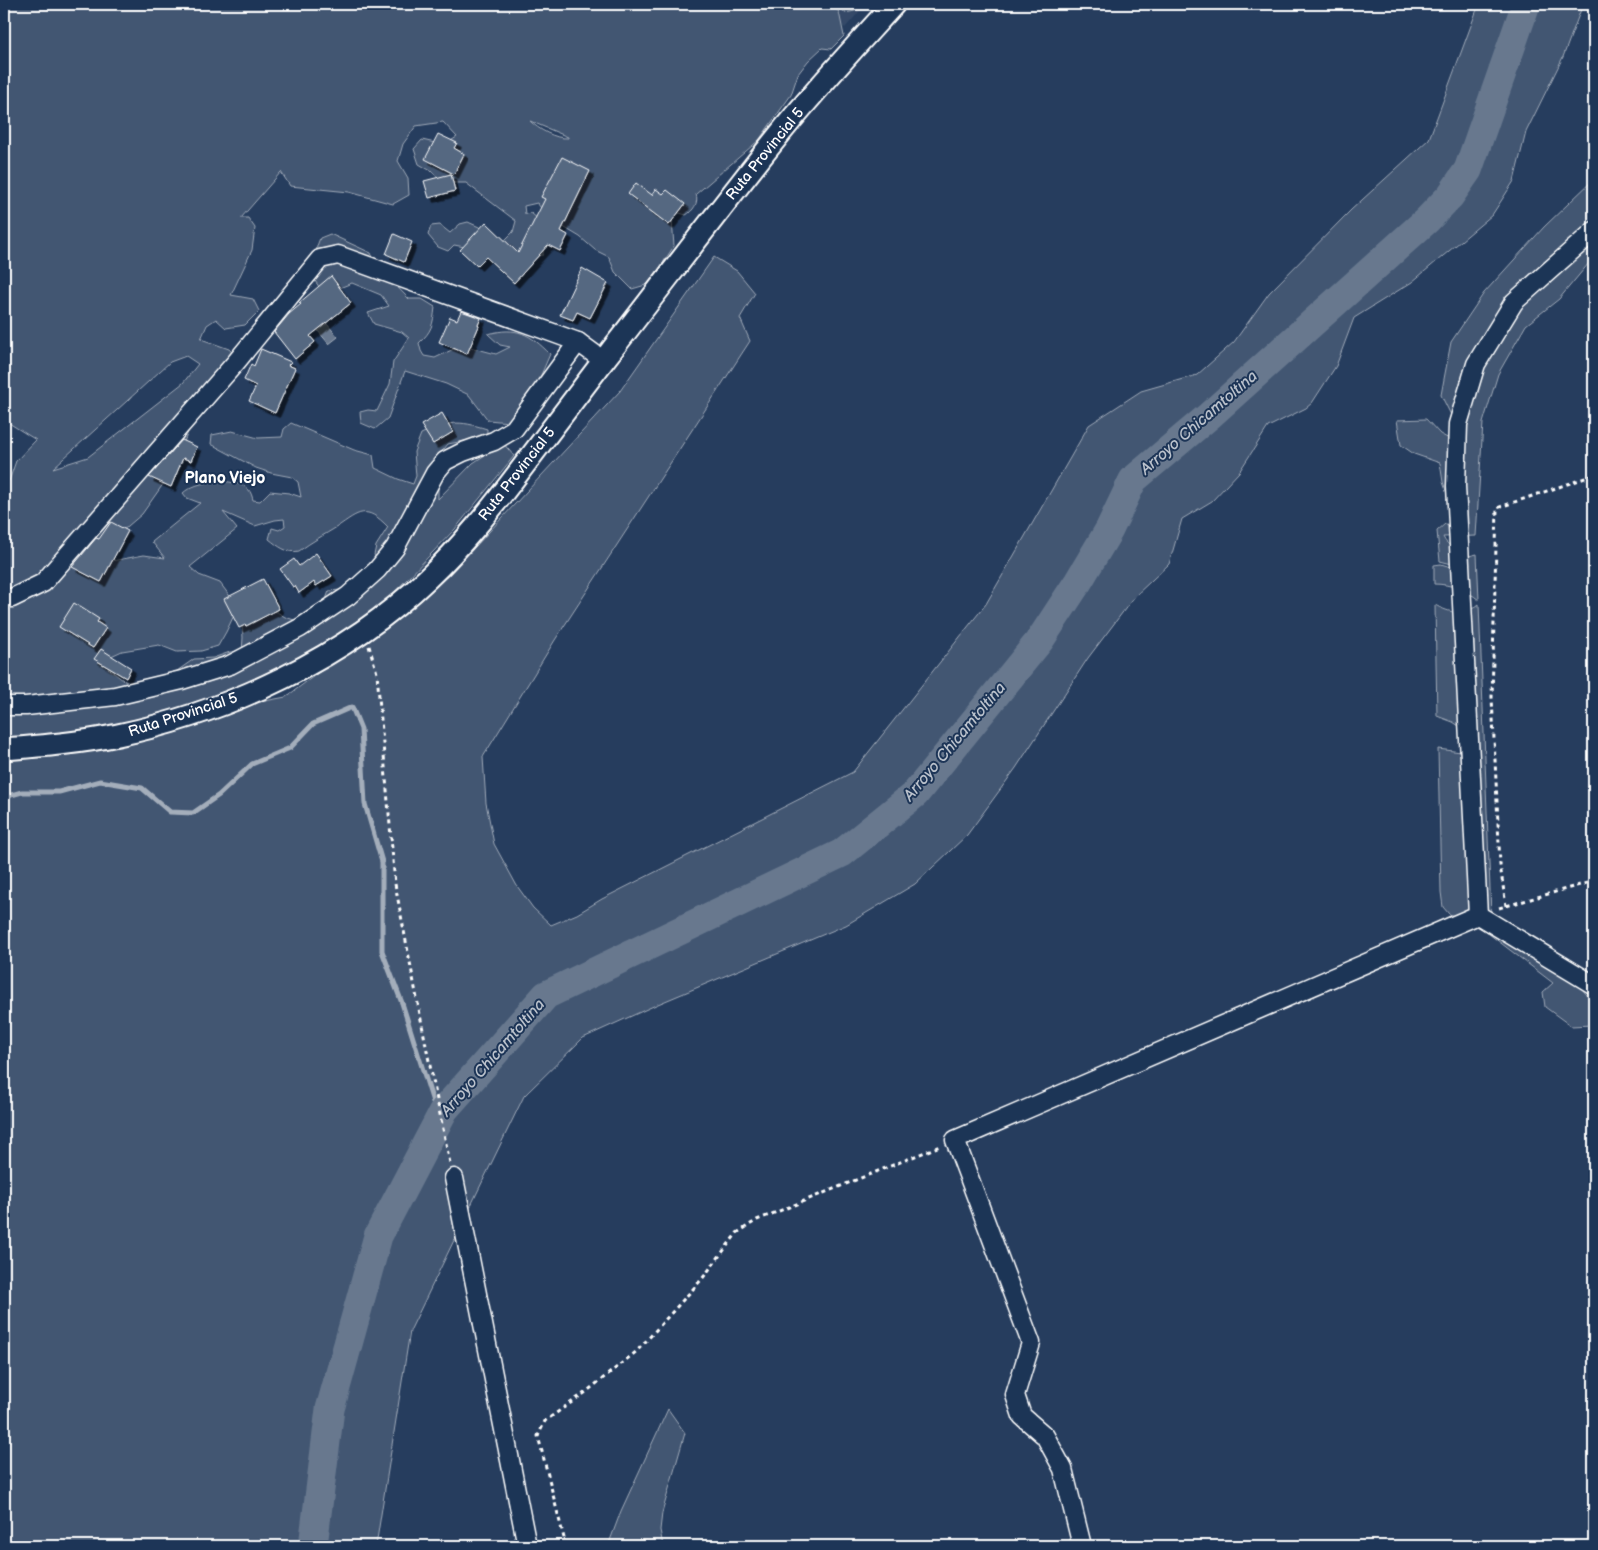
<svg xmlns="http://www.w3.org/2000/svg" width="1598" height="1550" font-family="'Balsamiq Sans',sans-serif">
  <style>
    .built { fill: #344a68 }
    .green { fill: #425672; stroke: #a0aab8; fill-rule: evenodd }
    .water { fill: #67788e; stroke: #a4aebb }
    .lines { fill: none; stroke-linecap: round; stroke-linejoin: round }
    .stream { stroke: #a4aebb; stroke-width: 5 }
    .river { stroke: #67788e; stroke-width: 29 }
    .building { fill: #556781; stroke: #fff; filter: url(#shadow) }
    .minor-casing { stroke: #fff; stroke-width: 21 }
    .major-casing { stroke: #fff; stroke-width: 25 }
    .path { stroke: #fff; stroke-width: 3; stroke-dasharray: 4 4; stroke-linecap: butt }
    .minor { stroke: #1d3557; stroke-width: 18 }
    .major { stroke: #1d3557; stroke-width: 21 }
    .labels { text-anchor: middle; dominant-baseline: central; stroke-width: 4; stroke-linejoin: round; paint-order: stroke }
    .street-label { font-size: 15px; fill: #fff; stroke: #1d3557 }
    .water-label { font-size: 16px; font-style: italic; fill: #bbc2cc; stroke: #1d3557 }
    .neighbourhood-label { font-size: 16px; font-weight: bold; fill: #fff; stroke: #1d3557 }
  </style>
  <defs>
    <filter id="shadow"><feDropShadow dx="4.5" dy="4.5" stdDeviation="0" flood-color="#0009"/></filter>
  </defs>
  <rect width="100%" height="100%" fill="#263d5e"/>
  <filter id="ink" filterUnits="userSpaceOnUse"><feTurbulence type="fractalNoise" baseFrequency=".02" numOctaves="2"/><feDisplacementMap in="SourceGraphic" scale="10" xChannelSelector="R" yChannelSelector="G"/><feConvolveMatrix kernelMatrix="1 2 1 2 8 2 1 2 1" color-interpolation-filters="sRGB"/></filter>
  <g filter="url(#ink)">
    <!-- built -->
    <path class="built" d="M812,4H866L845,28Z"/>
    <!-- green -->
    <g class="green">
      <path d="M4,4H830L839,12L844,36L831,49L822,48L808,61L798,74L791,95L759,140L696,194C699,203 693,211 686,215L676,212L671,207L674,246L649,284L632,289L615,272L609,257L595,250L580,237L550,219L537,203L524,206L525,214L531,213L546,226L543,255L523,257L503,242L513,232L516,221L466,183H444L431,171L419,164L414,149L422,140L444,145L457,137L443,122L416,126L403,144L398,161L408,178L409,195L393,204L349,192L290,186L281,172L241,218H248L255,228L252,250L231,295L253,299L259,311L245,325L226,328L216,319L207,325L201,339L229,349L241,362L191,425L171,473L142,514L114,538L101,563L144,555L165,558L152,542L200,503L187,498L183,493C197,480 233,477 248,489C251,492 252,496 253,500L260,501L270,491L289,493L301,497L298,482L292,477L271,473L256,468L211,444L212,435L232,431L258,438L282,437L284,429L291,423L354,450L373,455L375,468L398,479L413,484L416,476L414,452L421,434C449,421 458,420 487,429V439L477,442L464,441L448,444L433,463L438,485V499L473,463L503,443L514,456L455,529L384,603L333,637L312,657L250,686L115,729L286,697L449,575L620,391L714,257L737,271L755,293L740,318L750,341L555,640L483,757L486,803L494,844L517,886L533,908L551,925L577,914L602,899L853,772L986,604L1089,425L1141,391L1197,375L1234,342L1269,293L1351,210L1429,139L1479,4H1583L1563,57L1526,132L1514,181L1492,215L1412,282L1354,318L1336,366L1312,403L1306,408L1268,427L1239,472L1212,501L1182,519L1169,564L1135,596L1088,658L1016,768L967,835L915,884L846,925L658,1004L583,1038L524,1096L410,1331L376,1546H4V480L9,481L16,461L36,440L4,420ZM530,121L568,137V138C555,139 538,129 530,121ZM186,356L198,364L183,383L88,457L53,468L170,362ZM223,512L255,526L275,520L284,519L285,526L279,530L272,528L269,539C278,546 287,554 299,551C311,542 324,535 337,527C359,512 366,504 388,527L376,546L374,555L376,558L355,597L340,590L329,591L319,619L310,625L285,617L272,609L242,617L243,638L242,652H230L213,658L194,659L147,692L123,680L109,669V657L122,651L159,645L177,652L201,651L218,646L226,632L238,607L220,583L199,575L190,567L237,529Z"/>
      <path d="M841,4H861L855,11L845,13L842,9Z"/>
      <path d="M1594,179V257L1559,299L1526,325L1498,374L1483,423L1476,536L1443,537C1447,547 1460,551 1469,556L1477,554L1479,600C1467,590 1450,584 1434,584V565L1441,564L1451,567L1452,564L1440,561L1437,531L1445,524L1456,525L1457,522L1443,482L1440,463L1414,454L1401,445L1397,420L1426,419L1440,434L1451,440L1454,421L1441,395L1451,342L1484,293L1544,227Z"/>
      <path d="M468,222L488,231L470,248L454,245L448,251L438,247L428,235L431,226L440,225L450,233L460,224Z"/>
      <path d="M330,234L371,253L377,266L409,299H422L435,307C433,325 432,331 419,343L421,351L424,356L435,358L462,345L496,354L510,347L500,345L488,334C517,326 530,334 550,354L535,389L509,422L488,420L469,395L446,384L405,371L388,418L375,429L361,423L360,412L368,410L377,411L390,384L393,362L409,338L402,332L374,324L368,313L389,306L381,295L352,283L324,294L313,278L317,246L320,238Z"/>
      <path d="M1479,604L1491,915L1575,980L1594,1004V1024L1592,1025L1571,1026L1545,1007L1543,992L1553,983L1476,924L1449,914L1443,907L1441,892L1438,749L1461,752L1462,728L1453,722L1437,716L1435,605C1450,613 1464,617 1479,604Z"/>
      <path d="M668,1409L685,1433L662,1513L660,1530L663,1546H608L621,1511Z"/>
    </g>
    <!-- water -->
    <path class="water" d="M327,324L338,337L329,344L318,331Z"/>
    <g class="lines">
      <!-- stream -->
      <path class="stream" d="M4,797L22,792H59L100,781L142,788L170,812L193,813L219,795L252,764L290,748L313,724L352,707L361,729L365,804L382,862V951L402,1003L439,1121"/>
      <!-- river -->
      <path class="river" d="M313,1546L330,1409L378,1236L444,1110L546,995L842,853L915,794L1040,640L1078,582L1109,530L1133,480L1209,416L1427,220L1450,196L1468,170L1526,4"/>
    </g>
    <!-- building -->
    <g class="building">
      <path d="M438,134L457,143L454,148L464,154L454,174L425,159Z"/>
      <path d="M562,157L590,171L561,231L568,235L560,251L548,245L514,283L486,257L477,266L460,250L486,222L518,253L545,199L541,197Z"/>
      <path d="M451,174L455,191L429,198L424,181Z"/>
      <path d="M636,183L652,195L656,189L663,194L667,190L685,204L669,225L628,194Z"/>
      <path d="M394,234L412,242L404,262L386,254Z"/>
      <path d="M582,268L608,283L590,318L577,312L573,320L560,315Z"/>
      <path d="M331,276L351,303L310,336L315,342L295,359L274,332L289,314L301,304L299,303Z"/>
      <path d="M461,311L481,318L478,325L479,326L467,354L439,342L450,317L457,320Z"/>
      <path d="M261,349L291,362L288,365L295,368L275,413L249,401L256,386L244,380L251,364L254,366Z"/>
      <path d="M442,413L453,432L433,444L421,425Z"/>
      <path d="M182,440L197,447L191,461L183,458L171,487L149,477Z"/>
      <path d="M111,522L128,531L101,582L72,567L96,538L99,539Z"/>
      <path d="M316,553L332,576L316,586L314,582L299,593L295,586L293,587L280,569L294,559L299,566Z"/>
      <path d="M263,579L279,609L246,626L245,625L239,628L224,599Z"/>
      <path d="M74,603L99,619L97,622L106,628L93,648L59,627Z"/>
      <path d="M101,649L131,668L126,678L94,659Z"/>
    </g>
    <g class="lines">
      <defs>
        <g id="minor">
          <path d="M4,598H12L43,583L237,361L320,259L338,255L578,342L604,361"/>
          <path d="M4,706H26L115,696L182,680L230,665L300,628L348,596L377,570L395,548L435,473L445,461L463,452L494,441L514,429L578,342"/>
          <path d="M1478,915L1456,486L1458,424L1476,364L1514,302L1594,231"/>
          <path d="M1478,915L1594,985"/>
          <path d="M454,1178L527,1546"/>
          <path d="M1082,1546L1063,1469L1045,1436L1022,1416L1015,1395L1031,1343L955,1140L1478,915"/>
        </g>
        <path id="major" d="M4,749C42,746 80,743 118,735C229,712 346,657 428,578C462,546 491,509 519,472C548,434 577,395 607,356C664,283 720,208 778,136C815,90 855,47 894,4"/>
      </defs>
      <!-- minor casing -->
      <use href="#minor" class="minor-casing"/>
      <!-- major casing -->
      <use href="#major" class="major-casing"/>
      <!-- path -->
      <g class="path">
        <path d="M369,646L377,673L395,884L428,1056L450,1163"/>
        <path d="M1506,906L1500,865L1492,697L1497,508L1594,475"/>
        <path d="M1499,908L1594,881"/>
        <path d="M566,1546L538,1436L545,1421L586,1392L637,1351L702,1279L737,1233L757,1220L940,1146"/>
      </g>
      <!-- minor -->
      <use href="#minor" class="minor"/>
      <!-- major -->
      <use href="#major" class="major"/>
    </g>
  </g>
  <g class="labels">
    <!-- street labels -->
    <g class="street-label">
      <text transform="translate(765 154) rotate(-51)">Ruta Provincial 5</text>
      <text transform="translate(517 474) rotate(-52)">Ruta Provincial 5</text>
      <text transform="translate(183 715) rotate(-18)">Ruta Provincial 5</text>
    </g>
    <!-- water labels -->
    <g class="water-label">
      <text transform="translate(1199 423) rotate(-41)">Arroyo Chicamtoltina</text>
      <text transform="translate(955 742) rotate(-50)">Arroyo Chicamtoltina</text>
      <text transform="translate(493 1058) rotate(-49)">Arroyo Chicamtoltina</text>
    </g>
    <!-- neighbourhood labels -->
    <g class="neighbourhood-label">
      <text x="225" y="478">Plano Viejo</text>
    </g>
  </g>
  <!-- margin -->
  <rect width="1598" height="1550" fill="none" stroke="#1d3557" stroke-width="20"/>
  <rect x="10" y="10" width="1578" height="1530" fill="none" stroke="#fff" stroke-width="2" filter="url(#ink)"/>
</svg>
